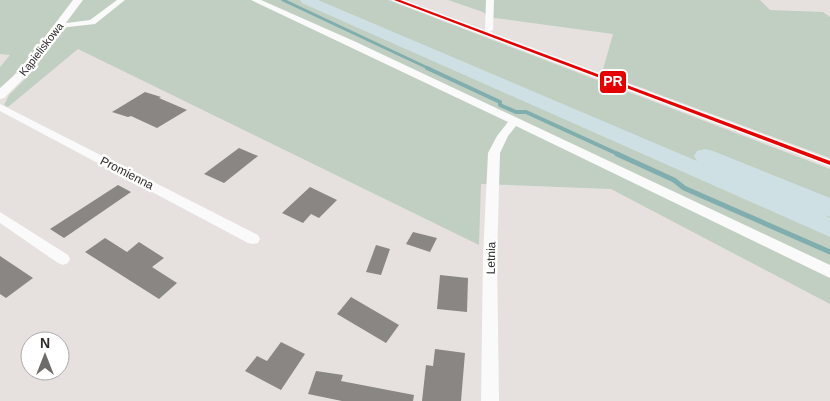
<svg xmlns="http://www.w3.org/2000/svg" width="830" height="401" font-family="Helvetica,sans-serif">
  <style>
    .green { fill: #c0cfc1 }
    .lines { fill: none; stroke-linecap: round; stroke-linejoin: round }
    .stream-far2 { stroke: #80aeae; stroke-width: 3 }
    .stream-far1 { stroke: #80aeae; stroke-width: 4 }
    .stream { stroke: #80aeae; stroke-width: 5 }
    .building { fill: #8a8684 }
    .minor { fill: #fbfafa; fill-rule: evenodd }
    .tertiary { fill: #fbfafa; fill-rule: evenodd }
    .motorway { fill: #cfe0e4; fill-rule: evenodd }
    .rail-1-casing { stroke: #fff; stroke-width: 3 }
    .rail-1 { fill: #e50000; fill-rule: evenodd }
    .labels { text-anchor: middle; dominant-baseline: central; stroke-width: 5; stroke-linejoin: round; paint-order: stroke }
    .far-street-label { font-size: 11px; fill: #2f2c2a; stroke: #fff }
    .street-label { font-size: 12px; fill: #2f2c2a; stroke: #fff }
    .line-badge { stroke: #fff; stroke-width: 2 }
    .badge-label { font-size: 14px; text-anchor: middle; font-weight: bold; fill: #fff }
  </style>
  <rect width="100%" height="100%" fill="#e6e1de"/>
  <!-- green -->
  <g class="green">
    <path d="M0,0H388L830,169V304L611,189L481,184L479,245L78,49L8,107L4,105L9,95L27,77L45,52H34L0,91V67L10,55L0,54Z"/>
    <path d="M448,0H760L770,10L823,12L830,17V158L602,73L613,34L488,17L483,12Z"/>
  </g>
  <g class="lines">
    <!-- stream-far2 -->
    <path class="stream-far2" d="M283,0L430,69"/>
    <!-- stream-far1 -->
    <path class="stream-far1" d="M427,68L500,102V105L516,112H526L620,155"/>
    <!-- stream -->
    <path class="stream" d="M617,154L674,180L684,188L830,252"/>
  </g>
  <!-- building -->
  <g class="building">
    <path d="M145,92L161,97L159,98L187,110L157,128L131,116L128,117L112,112Z"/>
    <path d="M239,148L258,156L224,183L204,174Z"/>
    <path d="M118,185L131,192L64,238L50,229Z"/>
    <path d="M310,187L337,200L319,218L311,214L303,223L282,213Z"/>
    <path d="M413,232L437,238L430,252L406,244Z"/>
    <path d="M105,238L127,252L139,242L164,258L152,267L177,283L159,299L85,252Z"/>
    <path d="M376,245L390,249L381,275L366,272Z"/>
    <path d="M0,256L33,278L6,298L0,294Z"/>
    <path d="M440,275L468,278L467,312L437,309Z"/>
    <path d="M351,297L399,325L386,343L337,314Z"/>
    <path d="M281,342L305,354L281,390L245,371L257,356L267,361Z"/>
    <path d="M435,349L465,353L461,401H422L426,365L433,366Z"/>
    <path d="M316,371L343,375L341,381L414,395L413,401H342L308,394Z"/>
  </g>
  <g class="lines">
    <!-- minor -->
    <g class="minor">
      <path d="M117,0H125L95,24L59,28L55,26L59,24L90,20Z"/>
      <path d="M251,0H261L356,42L830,265V278L516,126L508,136L500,153L497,257L499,401H481L483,257L488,153L497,136L508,122Z"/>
      <path d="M486,0H494L493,30L489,32L485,30Z"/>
      <path d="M0,104L258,235L260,239L258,243L253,244L248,243L0,111Z"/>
      <path d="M0,212L68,255L70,259L68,263L63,265L58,263L0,223Z"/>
    </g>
    <!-- tertiary -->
    <path class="tertiary" d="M73,0H83L27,75L4,98L0,99V88L19,71Z"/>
    <!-- motorway -->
    <path class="motorway" d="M300,0H318L772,193L697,161L694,156L697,151L705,149L713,151L830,198V217L823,215L830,218V237L302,3Z"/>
    <defs>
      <path id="rail-1" d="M394,0H400L830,161V165Z"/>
    </defs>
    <!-- rail-1 casing -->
    <use href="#rail-1" class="rail-1-casing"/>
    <!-- rail-1 -->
    <use href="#rail-1" class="rail-1"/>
  </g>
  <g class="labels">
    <!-- far-street labels -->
    <g class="far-street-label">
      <text transform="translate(41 49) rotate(-52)">Kąpieliskowa</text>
    </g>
    <!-- street labels -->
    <g class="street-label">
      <text transform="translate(127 173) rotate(27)">Promienna</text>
      <text transform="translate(491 258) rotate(-89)">Letnia</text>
    </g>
  </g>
  <rect class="line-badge" x="599" y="70" width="28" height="24" rx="5" fill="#e50000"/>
  <g class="badge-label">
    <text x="613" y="86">PR</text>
  </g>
  <!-- north arrow -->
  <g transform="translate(45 356)"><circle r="24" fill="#ffffff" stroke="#acabaa"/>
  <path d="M0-4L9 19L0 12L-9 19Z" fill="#6f6b69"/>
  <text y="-8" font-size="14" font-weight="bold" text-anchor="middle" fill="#2f2c2a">N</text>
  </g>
</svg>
